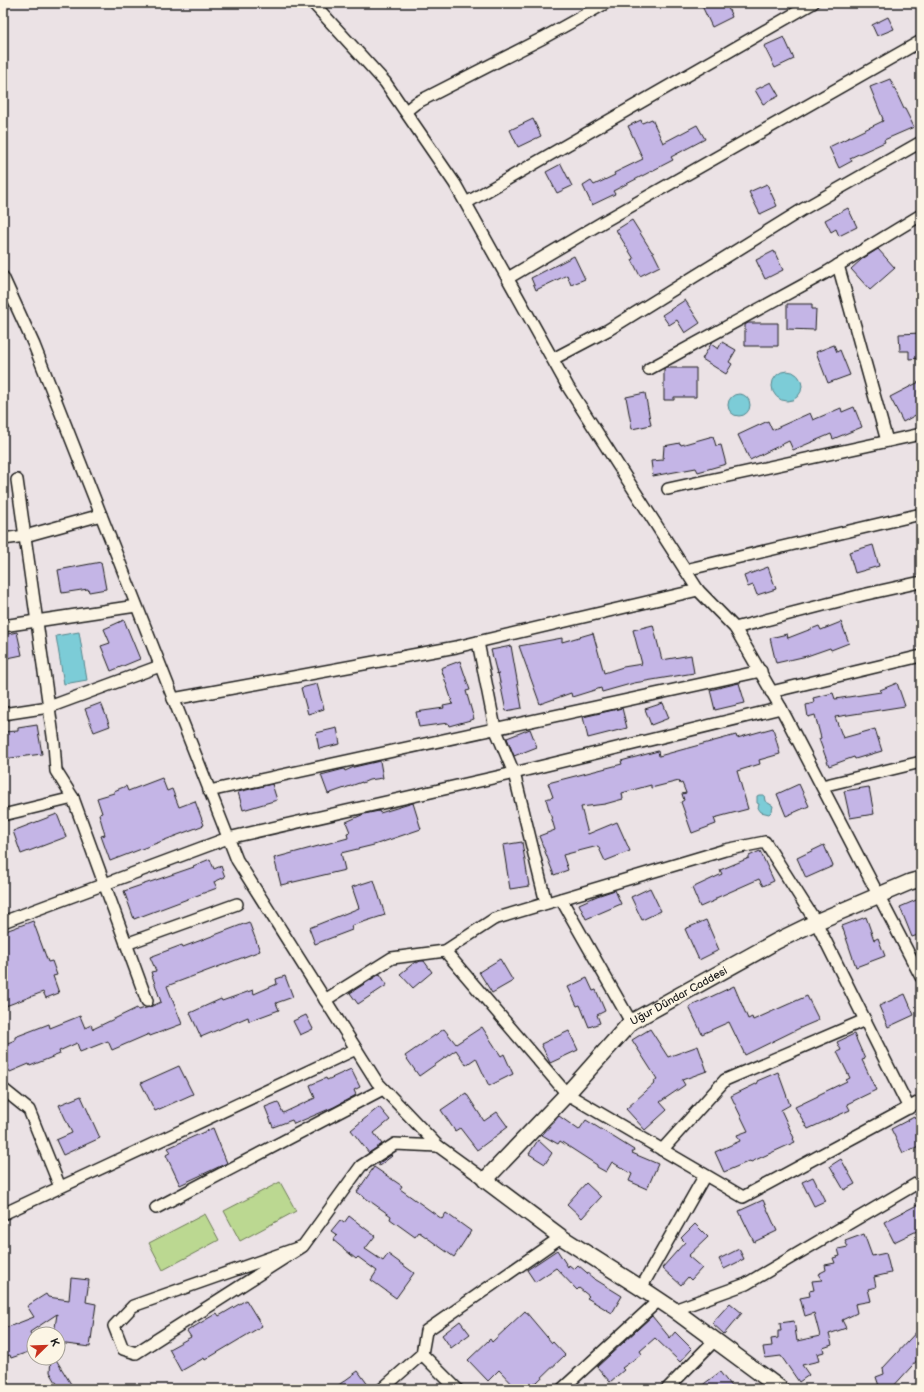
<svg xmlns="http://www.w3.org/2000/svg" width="924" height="1392" font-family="'Balsamiq Sans',sans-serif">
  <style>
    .green { fill: #bbd891; stroke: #6c7a56 }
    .water { fill: #7cccd7; stroke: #56868c }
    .building { fill: #c4b5e6; stroke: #1c1c1c }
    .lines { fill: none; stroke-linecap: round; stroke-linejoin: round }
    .street-casing { stroke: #1c1c1c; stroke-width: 14 }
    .secondary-casing { stroke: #1c1c1c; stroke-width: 18 }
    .street { stroke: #fcf5e5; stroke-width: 11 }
    .secondary { stroke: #fcf5e5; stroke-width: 15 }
    .labels { text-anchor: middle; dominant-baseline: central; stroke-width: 3; stroke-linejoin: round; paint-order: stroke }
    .street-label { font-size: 11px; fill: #1c1c1c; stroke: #fcf5e5 }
  </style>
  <rect width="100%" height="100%" fill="#ebe2e5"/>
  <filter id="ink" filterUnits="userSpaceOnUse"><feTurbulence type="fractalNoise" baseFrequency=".025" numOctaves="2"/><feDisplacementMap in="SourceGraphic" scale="8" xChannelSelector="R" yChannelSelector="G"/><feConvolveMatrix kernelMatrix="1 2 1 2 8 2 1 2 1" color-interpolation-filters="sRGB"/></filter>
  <g filter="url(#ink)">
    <!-- green -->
    <g class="green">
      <path d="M280,1182L296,1211L240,1241L224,1211Z"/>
      <path d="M205,1214L219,1240L163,1270L149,1243Z"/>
    </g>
    <!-- water -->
    <g class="water">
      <circle cx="787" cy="386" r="15"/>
      <circle cx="739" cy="405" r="11"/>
      <path d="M79,632L87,680L64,684L56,636Z"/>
      <path d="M759,795H764L765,801L773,806L772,811L769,814L761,812L758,808L759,804L757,803V796Z"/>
    </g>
    <!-- building -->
    <g class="building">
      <path d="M707,3H726L732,17L712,27L702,6Z"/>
      <path d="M888,17L894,29L877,36L872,25Z"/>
      <path d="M784,37L794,59L775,68L764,46Z"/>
      <path d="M890,79L904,109H905L914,127L884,140L885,142L850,158L852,161L839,168L829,147L883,121L882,119H883L870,87Z"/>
      <path d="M771,82L779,96L763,104L755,90Z"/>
      <path d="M533,119L541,136L518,147L510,130Z"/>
      <path d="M652,119L663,143L697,125L705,139L671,157L673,160L613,191L615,194L592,205L583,186L591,181L594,185L615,175L614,173L643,159L628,126L641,120L642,123Z"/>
      <path d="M561,164L572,186L557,193L546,172Z"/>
      <path d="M767,184L777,206L760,214L749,192Z"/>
      <path d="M848,208L857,227L839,236L836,229L831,232L825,220Z"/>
      <path d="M632,220L652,252H653L660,266L640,276L632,260L634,259L616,230Z"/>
      <path d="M878,249L895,268L870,290L851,269L862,259Z"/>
      <path d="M774,251L783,270L765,279L756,260Z"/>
      <path d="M574,256L585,279L571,285L567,275L536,290L531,278Z"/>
      <path d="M685,300L700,323L685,333L677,320L669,325L662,315Z"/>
      <path d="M787,304H812V309H816L815,330L787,329Z"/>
      <path d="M748,323H778V346H745V325Z"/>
      <path d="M921,333V358L909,359V351H900L899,334Z"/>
      <path d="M722,342L736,350L729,362L732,364L726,374L702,359L711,344L718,349Z"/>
      <path d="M834,345L837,352L840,350L850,375L828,383L816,352Z"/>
      <path d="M666,368H696V397H674V400H664V369Z"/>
      <path d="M921,381V412L903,422L890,397Z"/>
      <path d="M645,393L651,425L632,429L626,397Z"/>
      <path d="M854,407L862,427L833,439L831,434L793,450L789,441L750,460L738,435L768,421L772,430L810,413L813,420L841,408L842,412Z"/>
      <path d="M713,436L716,446L721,445L726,464L698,472L696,468L653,476L651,461L663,460L664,446L680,443L681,445Z"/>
      <path d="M873,545L879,566L855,573L849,552Z"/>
      <path d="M101,562L106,589L89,592L88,589L62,593L58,570Z"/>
      <path d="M768,567L776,589L757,595L753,585L748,587L744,576Z"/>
      <path d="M124,620L140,659L111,671L101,646L110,643L104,629Z"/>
      <path d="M841,622L849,643L831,650L830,648L807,656L776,663L770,638L787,634L788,638L819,626L821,630Z"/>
      <path d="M653,625L662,660L691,655L694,673L634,683L602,692L601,688L572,697L571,693L540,704L519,646L562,638V642L593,633L604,673L623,667L642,664L633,630Z"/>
      <path d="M17,632L22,655L3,659V635Z"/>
      <path d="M511,646L522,708L506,711L498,673L497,674L491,650Z"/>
      <path d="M460,661L470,690L466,691L474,719L449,726L448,723L419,727L416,712L444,708L443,706L453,704L441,668Z"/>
      <path d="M739,683L745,703L715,710L710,690Z"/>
      <path d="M897,683L905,706L835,717L843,738L875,729L882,751L855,759L854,757L829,766L819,739L821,738L815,715L808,717L806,705L814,703L813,698L833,693L835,699L881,692L880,690Z"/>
      <path d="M317,684L324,709L308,714L301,688Z"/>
      <path d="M101,703L110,726L94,732L85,709Z"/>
      <path d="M663,703L669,718L651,725L645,709Z"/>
      <path d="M622,708L627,728L588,738L583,717Z"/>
      <path d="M37,725L42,754L3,759V732L18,731V728Z"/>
      <path d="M337,728L340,744L319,749L316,733Z"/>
      <path d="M773,728L780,754L759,760L760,764L737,771L748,809L714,818L716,824L692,833L681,802L684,800L682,794L686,793L682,783L680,784L679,781L651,788V785L622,793L623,799L605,804L581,807L588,834L617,822L630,851L605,861L598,846L563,855L568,870L554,875L539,836L555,830L546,799L553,797L548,783L622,764L621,761L658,751L659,756L736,735L737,738Z"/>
      <path d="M530,729L537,747L514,756L507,738Z"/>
      <path d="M380,761L383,778L369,780L362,783V782L328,794L321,775L344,769L345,771L354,767Z"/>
      <path d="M162,778L167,791L172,789L179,807L195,801L204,825L110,861L101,836L105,835L99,814L102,813L97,798L114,793V791L126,786L128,791Z"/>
      <path d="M272,784L277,800L243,810L238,792Z"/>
      <path d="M799,784L809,806L786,816L777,794Z"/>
      <path d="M869,787L874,814L850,818L844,791Z"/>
      <path d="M413,803L421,829L374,845L341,853L345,870L281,885L274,858L348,838L347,833L350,832L346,822L364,814L379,811L380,813Z"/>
      <path d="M57,814L66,837L21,854L13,831Z"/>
      <path d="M522,842L529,886L510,889L503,845Z"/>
      <path d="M824,845L833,866L806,878L797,858Z"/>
      <path d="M760,851L774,881L763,886L759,879L716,898V900L700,907L692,888L722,874L720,870L749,858V856Z"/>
      <path d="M210,859L214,869L221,866L225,877L214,882L217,888L134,919L124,891L194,867L193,866Z"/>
      <path d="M374,880L385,915L351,926L352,930L315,944L309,928L359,908L352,887Z"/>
      <path d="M650,888L661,911L642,920L631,897Z"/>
      <path d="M615,890L621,904L586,919L579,904L597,896Z"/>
      <path d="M921,898V934L912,937L900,907Z"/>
      <path d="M866,917L874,940L878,938L885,956L856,967L842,926Z"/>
      <path d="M706,920L719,950L699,960L685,929Z"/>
      <path d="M33,921L48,962L52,961L57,975L53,976L59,993L46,998L43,992L3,1007V932Z"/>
      <path d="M249,922L260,951L167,986L182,1024L150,1036L149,1034L112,1050L108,1041L80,1052L77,1043L59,1051L60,1054L30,1066L29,1064L10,1072L3,1057V1045L15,1040V1037L49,1024L50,1028L80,1016L85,1028L91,1025L93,1029L137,1008L138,1010L150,1007L161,1002L151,972L156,971L150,957L182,945L183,947Z"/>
      <path d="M500,959L513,981L492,993L479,972Z"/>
      <path d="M420,961H424L432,972L413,988L400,974L415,962L417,963Z"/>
      <path d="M380,974L387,985L358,1004L350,993Z"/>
      <path d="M285,976L293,997L276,1003L279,1010L249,1021L248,1017L201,1037L190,1013L221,999L222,1001L253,990L254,994L277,984L276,979Z"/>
      <path d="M587,978L593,991L596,990L605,1011L597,1015L600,1023L589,1027L580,1005L577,1006L568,987Z"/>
      <path d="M734,986L748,1019L752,1017L753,1020L807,996L819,1020L800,1028L745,1055L729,1022L702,1034L689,1007Z"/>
      <path d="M905,994L914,1015L888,1027L879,1006Z"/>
      <path d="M306,1015L313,1029L300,1035L293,1021Z"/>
      <path d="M482,1027L501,1056L504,1054L513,1074L489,1086L476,1058L466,1065L456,1050L419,1076L405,1056L444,1029L456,1044Z"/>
      <path d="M650,1029L668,1057L698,1046L707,1071L682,1080L685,1085L660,1102L667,1110L645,1130L626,1109L655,1083L654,1081L657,1079L632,1040Z"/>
      <path d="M569,1031L578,1050L550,1063L541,1044Z"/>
      <path d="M854,1034L865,1059L862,1060L876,1090L847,1104L850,1110L808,1129L795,1107L818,1096V1095L847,1081L846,1080L850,1078L837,1052L841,1050L837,1042Z"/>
      <path d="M179,1066L193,1094L155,1111L141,1083Z"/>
      <path d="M351,1069L360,1087L354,1090L356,1095L334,1107L294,1124L292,1120L273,1127L265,1107L278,1102L283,1113L315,1098L310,1085L326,1078L327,1080Z"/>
      <path d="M778,1072L790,1105L781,1110L794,1138L793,1139L795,1142L751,1162L750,1161L724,1172L715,1152L740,1141L737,1135L748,1131L731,1096L758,1083L757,1081Z"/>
      <path d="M466,1093L484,1121L497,1112L508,1127L477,1150L460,1128L455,1131L441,1110Z"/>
      <path d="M81,1096L100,1138L63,1155L56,1140L72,1133L59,1105Z"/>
      <path d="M379,1107L390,1120L374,1133L382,1144L369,1153L351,1130Z"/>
      <path d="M559,1116L579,1130L586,1120L634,1150L632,1153L658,1164L647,1189L629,1181L632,1174L612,1162L606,1172L597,1167V1165L560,1141L558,1144L542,1135Z"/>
      <path d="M921,1116V1145L903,1153L891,1129L914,1117L915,1119Z"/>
      <path d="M213,1128L227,1163L180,1185L166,1155L171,1152L168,1148Z"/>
      <path d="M538,1140L552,1153L545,1164L529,1154Z"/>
      <path d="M391,1155L392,1156L379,1166L378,1164Z"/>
      <path d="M841,1159L855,1184L844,1190L830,1166Z"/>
      <path d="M374,1167L402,1186L400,1189L442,1219L446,1213L471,1231L454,1257L419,1232L415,1237L390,1219L391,1216L357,1192Z"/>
      <path d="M813,1177L825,1201L814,1206L802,1182Z"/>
      <path d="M586,1183L601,1197L582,1218L567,1204Z"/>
      <path d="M763,1200L777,1231L754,1242L739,1211Z"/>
      <path d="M921,1203V1229L894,1242L884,1222Z"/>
      <path d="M349,1216L375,1236L365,1249L383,1261L388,1254L414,1273L396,1298L371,1280L377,1271L358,1257L356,1259L333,1240L337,1235L331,1231L340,1220L344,1223Z"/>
      <path d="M695,1224L708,1237L688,1256L702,1268L691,1280L688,1277L681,1285L662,1268L685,1242L681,1238Z"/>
      <path d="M864,1234L872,1256L886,1253L891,1273L874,1277L876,1287L868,1289L871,1301L855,1304L857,1313L842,1320L846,1328L829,1334L832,1345L823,1348L824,1352L817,1354L819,1361L802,1365L809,1375L799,1382L781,1356L765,1358L763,1347L772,1346L771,1339L778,1338V1331H781L780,1323L794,1321L797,1341L820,1336L814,1313L805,1316L800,1298L810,1296L809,1291L814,1290L812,1281L822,1280L818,1274L826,1270L825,1265L835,1263L833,1258L840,1256L838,1249L848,1247L845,1241Z"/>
      <path d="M739,1249L744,1259L724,1269L719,1259Z"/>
      <path d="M557,1250L568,1267L569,1265L574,1269L578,1265L593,1278L622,1296L612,1313L587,1298L589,1296L579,1288L577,1290L556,1268L535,1282L527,1270Z"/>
      <path d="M71,1278L89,1280L86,1302L96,1304L90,1347L58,1343V1334H54L57,1314L30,1332L34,1344V1350L11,1358L10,1355L3,1357V1329L34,1317L27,1306L46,1294L48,1297L69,1300Z"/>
      <path d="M246,1300L262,1326L205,1360L204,1358L181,1371L169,1349L191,1337L187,1331L217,1313L219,1316Z"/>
      <path d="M730,1303L742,1313L724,1334L712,1323Z"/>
      <path d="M525,1311L552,1343L553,1342L565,1355L536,1383L535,1382L527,1389H517L499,1370L488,1381L468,1360L490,1339L492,1342Z"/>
      <path d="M652,1316L670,1338L675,1332L692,1349L680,1362L655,1338L640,1351L642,1354L622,1368L624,1370L610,1382L597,1367Z"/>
      <path d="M460,1321L470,1334L451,1348L442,1335Z"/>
      <path d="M921,1327V1356L891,1389H880L876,1377L884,1374L883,1368Z"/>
      <path d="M51,1358H55L74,1389H60L50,1372Z"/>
      <path d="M358,1371L371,1389H333Z"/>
      <path d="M720,1372L733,1389H697Z"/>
    </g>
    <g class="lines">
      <defs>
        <g id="street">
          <path d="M313,3L385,82L455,184L568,387L698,590L735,628L781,708L921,977"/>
          <path d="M406,111L416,103L543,38L606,3"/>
          <path d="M466,203L813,3"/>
          <path d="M838,265L887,441"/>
          <path d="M3,277L34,345L237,860L377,1082L438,1146L485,1180"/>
          <path d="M508,278L603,222L921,41"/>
          <path d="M553,359L608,330L805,208L921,142"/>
          <path d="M649,369L827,272L921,215"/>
          <path d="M668,489L921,434"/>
          <path d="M3,539L25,536L101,515"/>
          <path d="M685,570L921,514"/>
          <path d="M3,626L136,606"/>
          <path d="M735,628L862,595L921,582"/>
          <path d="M478,642L495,728L514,773L546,903"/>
          <path d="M771,692L921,656"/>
          <path d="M173,699L456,647L698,590"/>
          <path d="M3,714L49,707L160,666"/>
          <path d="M822,786L921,762"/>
          <path d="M209,791L761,671"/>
          <path d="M73,798L147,1001"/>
          <path d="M3,815L73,798L56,771L54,743L17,480"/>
          <path d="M561,899L631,1022"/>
          <path d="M3,922L228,838L514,773L781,708"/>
          <path d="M126,944L237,904"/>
          <path d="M445,951L567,1094L743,1197L921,1101"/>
          <path d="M325,1000L392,958L445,951L494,919L725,850L765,842L816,922L909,1108"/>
          <path d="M3,1089L29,1110L60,1187"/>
          <path d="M662,1150L725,1080L865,1020"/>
          <path d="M156,1208L383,1089"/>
          <path d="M3,1214L356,1049"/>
          <path d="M303,1246L133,1306L114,1326L123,1349L136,1353L303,1246L361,1166L395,1144L438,1146"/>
          <path d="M641,1288L705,1175"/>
          <path d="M674,1310L746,1284L921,1181"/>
          <path d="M382,1389L422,1354"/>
          <path d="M457,1389L422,1354L426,1331L561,1237"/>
          <path d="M562,1389L659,1300"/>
          <path d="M667,1389L714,1341"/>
        </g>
        <g id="secondary">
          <path id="s1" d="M781,1389L674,1310L641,1288L561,1237L485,1180L567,1094L631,1022L777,941L816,922L910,882L921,879"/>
        </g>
      </defs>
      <!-- street casing -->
      <use href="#street" class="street-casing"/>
      <!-- secondary casing -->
      <use href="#secondary" class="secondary-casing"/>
      <!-- street -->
      <use href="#street" class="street"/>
      <!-- secondary -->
      <use href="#secondary" class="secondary"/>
    </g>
  </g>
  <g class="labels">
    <!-- street labels -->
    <g class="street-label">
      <text stroke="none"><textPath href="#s1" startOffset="632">Uğur Dündar Caddesi</textPath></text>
    </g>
  </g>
  <!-- margin -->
  <rect width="924" height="1392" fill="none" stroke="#fcf5e5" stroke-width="16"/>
  <rect x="8" y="8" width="908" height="1376" fill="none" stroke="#1c1c1c" stroke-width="1.5" filter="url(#ink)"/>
  <!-- north arrow -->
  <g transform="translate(46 1346) rotate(67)"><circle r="19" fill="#fcf5e5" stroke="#a29e95"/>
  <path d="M0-3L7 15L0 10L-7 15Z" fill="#c8321e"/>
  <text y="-6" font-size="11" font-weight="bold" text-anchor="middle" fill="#1c1c1c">K</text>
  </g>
</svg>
